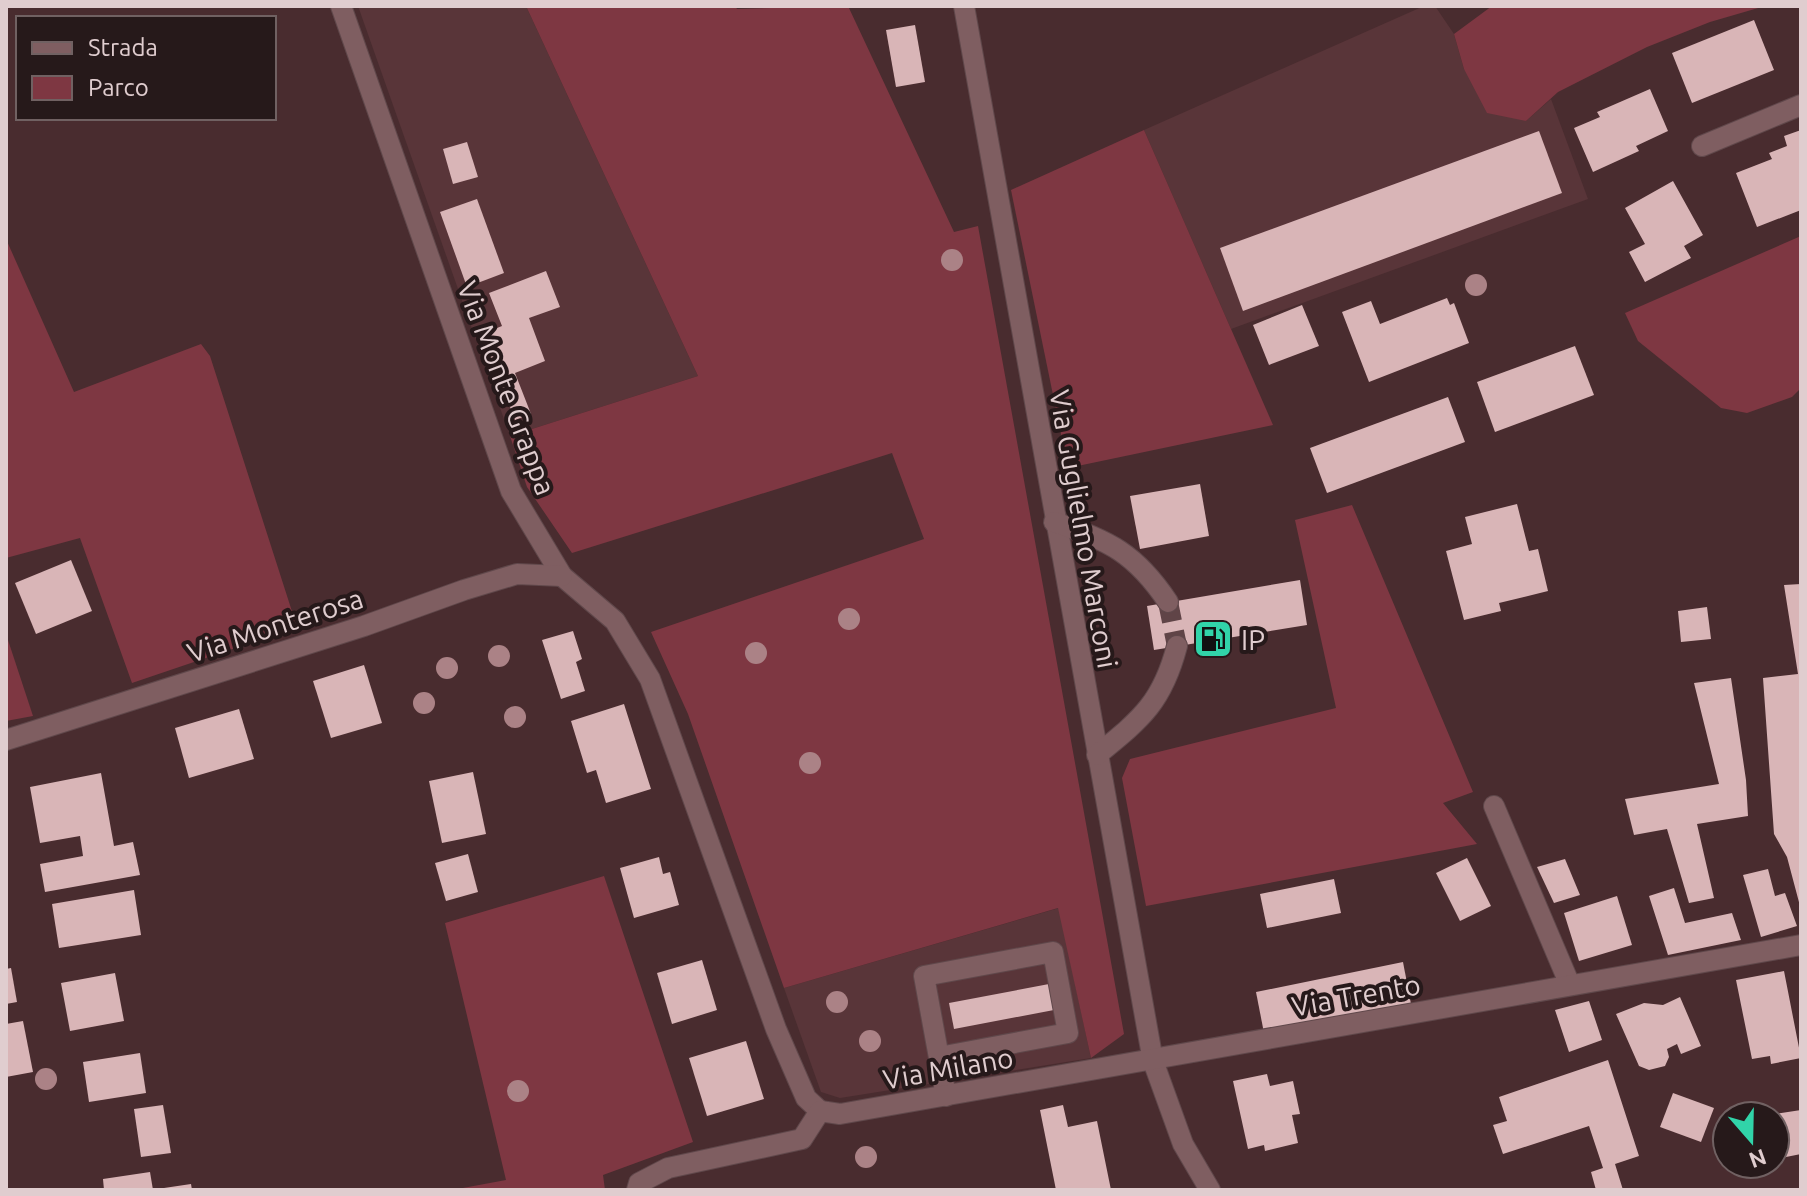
<svg xmlns="http://www.w3.org/2000/svg" width="1807" height="1196" font-family="Ubuntu,sans-serif">
  <style>
    .built { fill: #593539 }
    .green { fill: #7e3742 }
    .building { fill: #d9b5b7 }
    .lines { fill: none; stroke-linecap: round; stroke-linejoin: round }
    .minor-tunnel { stroke: #604447; stroke-width: 20; stroke-dasharray: 20 10; stroke-linecap: butt }
    .minor-casing { stroke: #60484b; stroke-width: 22 }
    .minor { stroke: #7f5e61; stroke-width: 20 }
    .tree { fill: #ab8286 }
    .labels { text-anchor: middle; dominant-baseline: central; stroke-width: 8; stroke-linejoin: round; paint-order: stroke }
    .street-label { font-size: 28px; fill: #e0cdcf; stroke: #26191a }
    .poi-label { font-size: 28px; fill: #e0cdcf; stroke: #26191a; text-anchor: start }
  </style>
  <rect width="100%" height="100%" fill="#492c2f"/>
  <!-- built -->
  <g class="built">
    <path d="M358,6H526L698,376L510,436Z"/>
    <path d="M1424,6H1435L1454,34L1464,69L1526,121L1551,99L1588,199L1231,329L1144,130Z"/>
    <path d="M1059,908L1091,1058L840,1098L821,1092L784,988Z"/>
  </g>
  <!-- green -->
  <g class="green">
    <path d="M526,6H735L737,9L848,6L954,232L978,226L1124,1034L1091,1058L1058,908L784,988L688,714L651,632L924,539L892,453L572,553L527,487L510,436L698,376Z"/>
    <path d="M1492,6H1765L1710,22L1647,47L1558,92L1526,121L1487,113L1464,69L1454,34Z"/>
    <path d="M1144,130L1273,425L1068,468L1011,190Z"/>
    <path d="M1801,236V388L1792,397L1747,413L1721,408L1638,341L1625,313Z"/>
    <path d="M6,239L74,392L201,344L210,356L297,627L132,683L80,538L6,558Z"/>
    <path d="M1352,505L1473,792L1443,803L1477,844L1146,906L1122,778L1130,759L1336,708L1295,520Z"/>
    <path d="M6,634L33,716L6,721Z"/>
    <path d="M604,876L693,1142L603,1175L605,1190H452L506,1180L445,923Z"/>
  </g>
  <!-- building -->
  <g class="building">
    <path d="M1754,20L1774,70L1692,103L1672,53Z"/>
    <path d="M915,25L925,82L896,87L886,30Z"/>
    <path d="M1650,89L1668,131L1636,146L1639,151L1593,172L1574,128L1600,117L1597,112Z"/>
    <path d="M1801,130V210L1757,227L1736,173L1772,159L1769,153L1787,146L1784,136Z"/>
    <path d="M1539,131L1562,193L1243,311L1220,248Z"/>
    <path d="M467,142L478,177L453,184L443,149Z"/>
    <path d="M1673,181L1703,235L1684,246L1691,258L1645,282L1629,252L1645,244L1625,208Z"/>
    <path d="M477,199L504,273L467,287L440,212Z"/>
    <path d="M546,271L560,307L529,318L545,361L515,373L531,414L515,420L482,334L502,326L489,293Z"/>
    <path d="M1447,298L1450,305L1454,303L1469,343L1369,382L1342,312L1371,301L1380,324Z"/>
    <path d="M1302,305L1319,346L1269,365L1253,325Z"/>
    <path d="M1575,346L1594,395L1495,432L1477,382Z"/>
    <path d="M1448,397L1465,442L1327,493L1310,448Z"/>
    <path d="M1200,484L1209,536L1140,549L1130,496Z"/>
    <path d="M1517,504L1529,551L1538,549L1548,591L1499,603L1501,611L1464,620L1446,551L1472,544L1465,517Z"/>
    <path d="M71,560L92,611L36,634L15,583Z"/>
    <path d="M1300,580L1307,625L1154,650L1147,606Z"/>
    <path d="M1801,584V906H1800L1787,857L1774,834L1763,678L1798,674L1784,585Z"/>
    <path d="M1707,607L1711,639L1681,642L1678,611Z"/>
    <path d="M573,631L582,659L576,662L585,691L561,699L542,640Z"/>
    <path d="M364,665L382,723L331,738L313,681Z"/>
    <path d="M1731,678L1746,780L1748,816L1697,824L1714,898L1689,903L1667,829L1634,835L1625,799L1719,784L1694,683Z"/>
    <path d="M624,704L651,789L606,803L596,770L587,773L571,721Z"/>
    <path d="M239,709L254,759L189,778L175,728Z"/>
    <path d="M473,772L486,834L442,843L429,781Z"/>
    <path d="M101,773L114,846L133,842L140,875L45,892L40,864L83,856L80,836L40,843L30,787Z"/>
    <path d="M468,854L478,892L446,901L435,863Z"/>
    <path d="M659,857L663,874L670,872L679,905L634,918L620,868Z"/>
    <path d="M1467,858L1491,906L1460,921L1436,873Z"/>
    <path d="M1565,859L1580,895L1554,903L1537,867Z"/>
    <path d="M1768,869L1775,896L1785,893L1797,926L1761,937L1743,875Z"/>
    <path d="M1334,879L1341,913L1267,928L1260,894Z"/>
    <path d="M1674,888L1685,923L1732,913L1741,940L1668,955L1649,896Z"/>
    <path d="M134,890L141,935L59,948L52,904Z"/>
    <path d="M1617,896L1632,945L1579,961L1564,913Z"/>
    <path d="M702,960L717,1010L672,1024L657,973Z"/>
    <path d="M1403,962L1411,1004L1264,1033L1256,992Z"/>
    <path d="M11,968L17,1002L6,1004V969Z"/>
    <path d="M1784,971L1801,1058L1771,1064L1770,1056L1752,1059L1736,980Z"/>
    <path d="M115,973L124,1021L70,1031L61,983Z"/>
    <path d="M1049,984L1054,1010L954,1029L949,1003Z"/>
    <path d="M1680,997L1701,1046L1681,1054L1677,1044L1667,1049L1669,1057L1665,1066L1649,1070L1639,1066L1616,1014L1644,1003L1663,1005Z"/>
    <path d="M1589,1001L1602,1040L1569,1052L1555,1010Z"/>
    <path d="M23,1021L33,1072L6,1077V1024Z"/>
    <path d="M746,1041L764,1099L707,1116L689,1058Z"/>
    <path d="M140,1053L146,1093L89,1102L83,1062Z"/>
    <path d="M1608,1060L1639,1156L1615,1164L1623,1190H1596L1591,1172L1603,1168L1589,1126L1503,1154L1493,1125L1507,1121L1499,1097Z"/>
    <path d="M1267,1074L1270,1086L1293,1081L1300,1114L1292,1115L1298,1143L1265,1151L1264,1145L1248,1149L1233,1081Z"/>
    <path d="M1673,1093L1714,1108L1701,1142L1660,1127Z"/>
    <path d="M163,1105L171,1153L141,1157L134,1109Z"/>
    <path d="M1063,1105L1068,1127L1097,1121L1111,1190H1056L1040,1110Z"/>
    <path d="M1801,1110V1154L1781,1158L1775,1114Z"/>
    <path d="M150,1172L153,1190H104L103,1179Z"/>
    <path d="M191,1184L192,1190H164V1188Z"/>
  </g>
  <g class="lines">
    <!-- minor-tunnel -->
    <path class="minor-tunnel" d="M1168,602L1177,646"/>
    <defs>
      <g id="minor">
        <path d="M341,6L511,491L562,576L615,621L650,679L776,1029L806,1098L820,1111"/>
        <path d="M964,6L1153,1061L1183,1144L1210,1190"/>
        <path d="M1702,146L1801,105"/>
        <path d="M1054,522C1109,540 1136,554 1168,602"/>
        <path d="M6,740L364,626L464,590L517,574L562,576"/>
        <path d="M1097,755C1141,719 1162,703 1177,646"/>
        <path d="M1494,806L1570,985"/>
        <path d="M939,1057L1068,1033L1053,952L924,976L946,1096"/>
        <path d="M637,1190L639,1183L668,1168L802,1139L820,1111L840,1114L1801,945"/>
      </g>
    </defs>
    <!-- minor casing -->
    <use href="#minor" class="minor-casing"/>
    <!-- minor -->
    <use href="#minor" class="minor"/>
  </g>
  <!-- trees -->
  <g class="tree">
    <circle cx="952" cy="260" r="11"/>
    <circle cx="1476" cy="285" r="11"/>
    <circle cx="849" cy="619" r="11"/>
    <circle cx="756" cy="653" r="11"/>
    <circle cx="499" cy="656" r="11"/>
    <circle cx="447" cy="668" r="11"/>
    <circle cx="424" cy="703" r="11"/>
    <circle cx="515" cy="717" r="11"/>
    <circle cx="810" cy="763" r="11"/>
    <circle cx="837" cy="1002" r="11"/>
    <circle cx="870" cy="1041" r="11"/>
    <circle cx="46" cy="1079" r="11"/>
    <circle cx="518" cy="1091" r="11"/>
    <circle cx="866" cy="1157" r="11"/>
  </g>
  <!-- icons -->
  <defs>
    <symbol id="fuel-square" viewBox="-11 -11 22 22"><rect x="-9" y="-9" width="18" height="18" rx="4" fill="#31d4a9" stroke="#26191a"/><path d="M-5.5-6h7V0h2V4h1.3V-2.5L3-4.5l.8-.8L6-3V5H2.5V1h-1V6h-7ZM-4.2-4.7v3.2H.2V-4.7Z" fill="#111"/></symbol>
  </defs>
  <g fill-rule="evenodd">
    <use href="#fuel-square" x="1191" y="617" width="44" height="44"/>
  </g>
  <g class="labels">
    <!-- street labels -->
    <g class="street-label">
      <text transform="translate(507 388) rotate(69)">Via Monte Grappa</text>
      <text transform="translate(1084 529) rotate(80)">Via Guglielmo Marconi</text>
      <text transform="translate(275 625) rotate(-18)">Via Monterosa</text>
      <text transform="translate(1356 995) rotate(-10)">Via Trento</text>
      <text transform="translate(948 1068) rotate(-10)">Via Milano</text>
    </g>
    <!-- poi labels -->
    <g class="poi-label">
      <text x="1241" y="639">IP</text>
    </g>
  </g>
  <!-- border -->
  <rect width="1807" height="1196" fill="none" stroke="#e0cdcf" stroke-width="16"/>
  <!-- legend -->
  <rect x="16" y="16" width="260" height="104" fill="#26191a" stroke="#706162" stroke-width="2"/>
  <rect x="32" y="42" width="40" height="12" fill="#7f5e61" stroke="#706162" stroke-width="2"/>
  <text x="88" y="56" font-size="24" fill="#e0cdcf">Strada</text>
  <rect x="32" y="76" width="40" height="24" fill="#7e3742" stroke="#706162" stroke-width="2"/>
  <text x="88" y="96" font-size="24" fill="#e0cdcf">Parco</text>
  <!-- north arrow -->
  <g transform="translate(1751 1140) rotate(160)"><circle r="38" fill="#26191a" stroke="#706162" stroke-width="2"/>
  <path d="M0-6L14 30L0 20L-14 30Z" fill="#31d4a9"/>
  <text y="-12" font-size="22" font-weight="bold" text-anchor="middle" fill="#e0cdcf">N</text>
  </g>
</svg>
